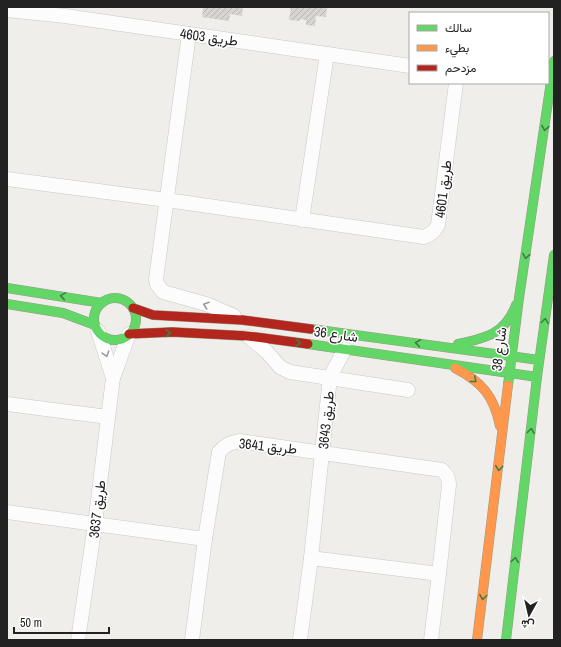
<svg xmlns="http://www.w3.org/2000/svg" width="561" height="647" font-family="'Archivo Narrow',Vazirmatn,sans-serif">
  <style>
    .building { fill: url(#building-hatch) }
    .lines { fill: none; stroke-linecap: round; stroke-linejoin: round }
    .street-casing { stroke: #c9c8c7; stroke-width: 15 }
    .fast-casing { stroke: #999a82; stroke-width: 10 }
    .slow-casing { stroke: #999a82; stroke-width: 10 }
    .jam-casing { stroke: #999a82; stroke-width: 10 }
    .street { stroke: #fdfcfc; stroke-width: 14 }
    .fast { stroke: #63d668; stroke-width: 9 }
    .slow { stroke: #ff974d; stroke-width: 9 }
    .jam { stroke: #b3261e; stroke-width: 9 }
    .oneway { stroke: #427c45 }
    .oneway2 { stroke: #9a9a9a }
    .labels { text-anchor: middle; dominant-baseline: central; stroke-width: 3; stroke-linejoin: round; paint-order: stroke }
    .street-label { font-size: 14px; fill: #222; stroke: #fff }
  </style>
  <defs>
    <pattern id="building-hatch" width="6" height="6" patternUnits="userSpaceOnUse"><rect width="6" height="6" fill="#d7d4d2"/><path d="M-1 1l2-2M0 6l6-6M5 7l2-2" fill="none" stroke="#b8b6b4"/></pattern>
  </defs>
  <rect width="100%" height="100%" fill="#f0eeeb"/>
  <!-- building -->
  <g class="building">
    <path d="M203,7H243L242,16L230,14L229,21L202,17Z"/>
    <path d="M291,7H327L326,17L316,16L315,26L306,25V20L300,19V21L289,20Z"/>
  </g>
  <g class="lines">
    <defs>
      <g id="street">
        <path d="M7,10L65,16L410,66"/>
        <path d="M189,34L156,279L157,284L163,292L206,304L234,316"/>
        <path d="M7,179L167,200L424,237C431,234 434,232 438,225L456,83"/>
        <path d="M302,220L327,54"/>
        <path d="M98,331L113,378"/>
        <path d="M249,337L267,352L280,367L290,372L408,390"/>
        <path d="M7,404L108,417"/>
        <path d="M7,512L205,539"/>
        <path d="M311,558L439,574L431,640"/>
        <path d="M78,640L95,524L113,378L129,334"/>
        <path d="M192,640L205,539L219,452C225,445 230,443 239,441L442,470C447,475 449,478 449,485L439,574"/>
        <path d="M300,640L311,558L330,377L345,349"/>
      </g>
      <g id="fast">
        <path d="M7,288L102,303"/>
        <circle cx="115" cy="319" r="21"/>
        <path d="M7,304L63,313L95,325"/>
        <path d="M311,329L539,360"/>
        <path d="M308,344L537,377"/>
        <path d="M458,344C486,338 505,334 516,305"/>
        <path d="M508,385L519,298L554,61"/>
        <path d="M506,640L537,377L554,255"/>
      </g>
      <g id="slow">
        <path d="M455,368C482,382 494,396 500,426"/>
        <path d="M477,640L508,385"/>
      </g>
      <g id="jam">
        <path d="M133,308L153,315L242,320L311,329"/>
        <path d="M129,334L172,332L248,336L308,344"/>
      </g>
    </defs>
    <!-- street casing -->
    <use href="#street" class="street-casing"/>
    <!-- fast casing -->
    <use href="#fast" class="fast-casing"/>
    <!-- slow casing -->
    <use href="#slow" class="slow-casing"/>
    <!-- jam casing -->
    <use href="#jam" class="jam-casing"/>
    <!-- street -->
    <use href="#street" class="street"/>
    <!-- fast -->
    <use href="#fast" class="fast"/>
    <!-- slow -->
    <use href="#slow" class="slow"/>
    <!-- jam -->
    <use href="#jam" class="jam"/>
  </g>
  <!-- one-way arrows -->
  <defs><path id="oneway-chevron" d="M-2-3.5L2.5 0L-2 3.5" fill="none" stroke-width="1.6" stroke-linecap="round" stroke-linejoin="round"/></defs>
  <g class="oneway">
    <use href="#oneway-chevron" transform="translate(545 128) rotate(99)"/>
    <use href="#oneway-chevron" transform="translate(526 256) rotate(99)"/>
    <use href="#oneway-chevron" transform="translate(63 296) rotate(-171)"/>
    <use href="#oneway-chevron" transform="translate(545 321) rotate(-82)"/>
    <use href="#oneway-chevron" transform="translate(168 333) rotate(-1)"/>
    <use href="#oneway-chevron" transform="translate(298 343) rotate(7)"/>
    <use href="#oneway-chevron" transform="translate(418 343) rotate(-172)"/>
    <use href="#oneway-chevron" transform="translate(474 380) rotate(39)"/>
    <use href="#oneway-chevron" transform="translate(531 431) rotate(-83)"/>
    <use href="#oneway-chevron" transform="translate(499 468) rotate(97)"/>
    <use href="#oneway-chevron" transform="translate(515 560) rotate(-83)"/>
    <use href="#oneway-chevron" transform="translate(483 597) rotate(97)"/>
  </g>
  <g class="oneway2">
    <use href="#oneway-chevron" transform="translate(206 305) rotate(-161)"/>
    <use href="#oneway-chevron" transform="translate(106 354) rotate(72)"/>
  </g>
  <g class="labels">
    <!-- street labels -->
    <g class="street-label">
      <text transform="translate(209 37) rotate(8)">طريق 4603</text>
      <text transform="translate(443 189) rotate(-83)">طريق 4601</text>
      <text transform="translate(336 334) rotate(8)">شارع 36</text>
      <text transform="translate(499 349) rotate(-83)">شارع 38</text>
      <text transform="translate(326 420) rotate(-84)">طريق 3643</text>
      <text transform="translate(268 446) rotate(6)">طريق 3641</text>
      <text transform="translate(97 509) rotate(-83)">طريق 3637</text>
    </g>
  </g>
  <!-- border -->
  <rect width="561" height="647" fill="none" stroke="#222222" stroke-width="16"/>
  <!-- legend -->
  <rect x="409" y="12" width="140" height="72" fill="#ffffff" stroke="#a7a7a7"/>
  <rect x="417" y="25" width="20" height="6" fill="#63d668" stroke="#a7a7a7"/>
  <text x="445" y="32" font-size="12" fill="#222222">سالك</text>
  <rect x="417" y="45" width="20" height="6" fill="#ff974d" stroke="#a7a7a7"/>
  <text x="445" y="52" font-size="12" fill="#222222">بطيء</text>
  <rect x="417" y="65" width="20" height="6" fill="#b3261e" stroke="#a7a7a7"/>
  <text x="445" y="72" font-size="12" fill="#222222">مزدحم</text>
  <!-- north arrow -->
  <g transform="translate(529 615) rotate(188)" stroke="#ffffff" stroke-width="3" paint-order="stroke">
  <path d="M0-3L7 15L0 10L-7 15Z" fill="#222222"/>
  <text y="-6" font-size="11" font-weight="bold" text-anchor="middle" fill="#222222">ش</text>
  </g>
  <!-- scale -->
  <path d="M14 627v6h95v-6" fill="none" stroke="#222222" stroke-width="2"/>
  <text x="20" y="627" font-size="12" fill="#222222" stroke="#ffffff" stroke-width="3" paint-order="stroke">50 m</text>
</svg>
